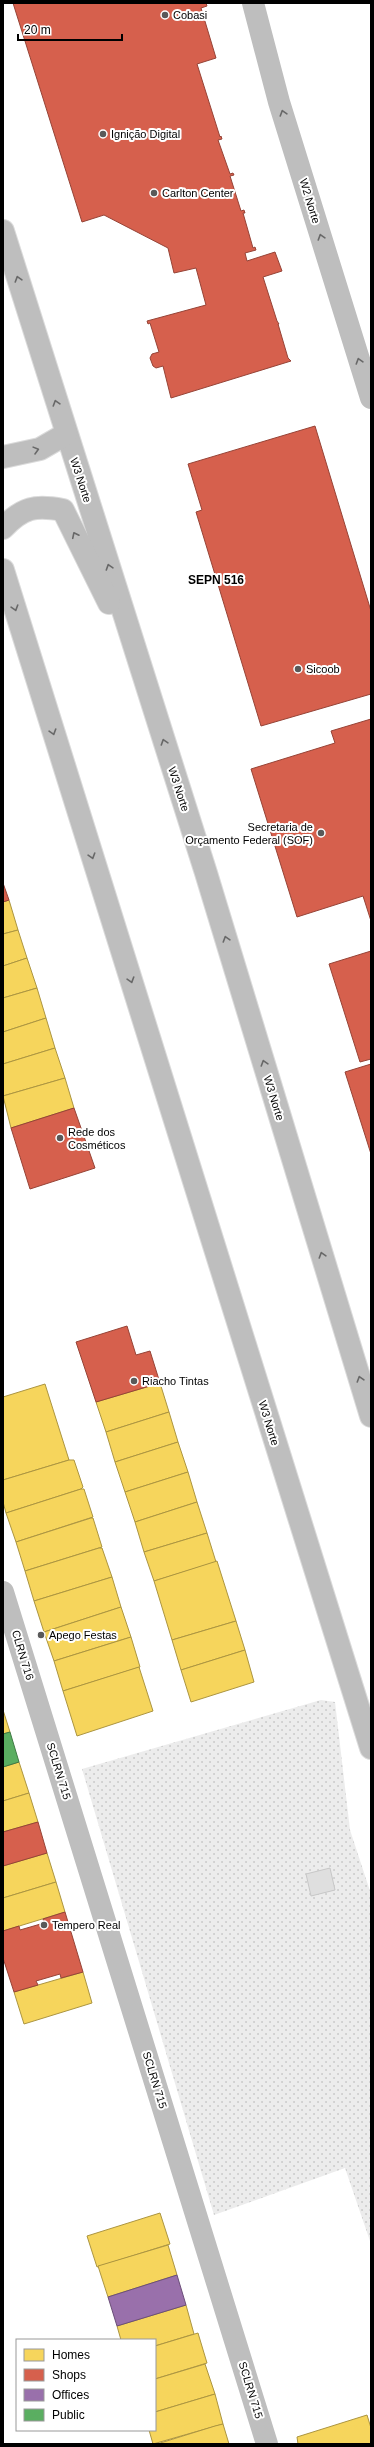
<svg xmlns="http://www.w3.org/2000/svg" width="374" height="2447" font-family="Helvetica,sans-serif">
  <style>
    .grass { fill: url(#grass-dots) }
    .homes { fill: #f6d55c; stroke: #ac9540 }
    .shops { fill: #d6604d; stroke: #964336 }
    .offices { fill: #9970ab; stroke: #6b4e78 }
    .public { fill: #5aae61; stroke: #3f7a44 }
    .building { fill: #dfdfdf; stroke: #c7c7c7 }
    .lines { fill: none; stroke-linecap: round; stroke-linejoin: round }
    .primary-casing { stroke: #dbdbdb; stroke-width: 24 }
    .tertiary { stroke: #bebebe; stroke-width: 22 }
    .primary { stroke: #bebebe; stroke-width: 22 }
    .oneway { stroke: #686868 }
    .poi-dot { fill: #595959; stroke: #fff; stroke-width: 1.5 }
    .labels { text-anchor: middle; dominant-baseline: central; stroke-width: 4; stroke-linejoin: round; paint-order: stroke }
    .poi-label { font-size: 11px; fill: #000; stroke: #fff; text-anchor: start }
    .street-label { font-size: 11px; fill: #000; stroke: #fff }
    .neighbourhood-label { font-size: 12px; font-weight: bold; fill: #000; stroke: #fff }
  </style>
  <defs>
    <pattern id="grass-dots" width="8" height="8" patternUnits="userSpaceOnUse"><rect width="8" height="8" fill="#ececec"/><path d="M2 2h.1M6 6h.1" fill="none" stroke="#c9c9c9" stroke-width="1.8" stroke-linecap="round"/></pattern>
  </defs>
  <rect width="100%" height="100%" fill="#fff"/>
  <!-- grass -->
  <path class="grass" d="M321,1700L335,1702L350,1830L371,1894V2244L345,2168L214,2215L82,1769Z"/>
  <!-- homes -->
  <g class="homes">
    <path d="M9,900L18,930L3,934V902Z"/>
    <path d="M18,930L27,958L3,966V934Z"/>
    <path d="M27,958L37,988L3,998V966Z"/>
    <path d="M37,988L46,1018L3,1032V998Z"/>
    <path d="M46,1018L55,1048L3,1064V1032Z"/>
    <path d="M55,1048L65,1078L3,1096V1064Z"/>
    <path d="M65,1078L74,1108L11,1128L3,1096Z"/>
    <path d="M160,1383L169,1412L106,1432L96,1402Z"/>
    <path d="M45,1384L69,1460L3,1480V1397Z"/>
    <path d="M169,1412L178,1442L115,1462L106,1432Z"/>
    <path d="M178,1442L188,1472L125,1492L115,1462Z"/>
    <path d="M69,1460H74L83,1487L81,1489L6,1513L3,1502V1480Z"/>
    <path d="M188,1472L197,1502L135,1522L125,1492Z"/>
    <path d="M81,1489H84L93,1517L16,1542L6,1513Z"/>
    <path d="M197,1502L207,1533L144,1552L135,1522Z"/>
    <path d="M91,1518H93L102,1547L25,1571L16,1542Z"/>
    <path d="M207,1533L216,1562L154,1581L144,1552Z"/>
    <path d="M99,1548H102L112,1577L34,1601L25,1571Z"/>
    <path d="M217,1561L236,1621L172,1640L154,1581Z"/>
    <path d="M112,1577L121,1607L44,1632L34,1601Z"/>
    <path d="M121,1607L131,1637L54,1661L44,1632Z"/>
    <path d="M236,1621L245,1650L181,1670L172,1640Z"/>
    <path d="M131,1637L140,1667L63,1691L54,1661Z"/>
    <path d="M245,1650L254,1682L191,1702L181,1670Z"/>
    <path d="M139,1667L153,1711L77,1736L63,1691Z"/>
    <path d="M3,1710L10,1732L3,1734Z"/>
    <path d="M19,1762L29,1793L3,1801V1767Z"/>
    <path d="M29,1793L38,1822L3,1832V1801Z"/>
    <path d="M47,1853L56,1882L3,1898V1866Z"/>
    <path d="M56,1882L65,1912L3,1931V1898Z"/>
    <path d="M83,1972L92,2003L24,2024L14,1992Z"/>
    <path d="M160,2213L170,2244L97,2267L87,2236Z"/>
    <path d="M168,2245L177,2275L108,2297L98,2266Z"/>
    <path d="M186,2305L194,2334L155,2346V2340H121L117,2326Z"/>
    <path d="M198,2333L207,2363L155,2379V2346Z"/>
    <path d="M205,2364L215,2394L155,2412V2379Z"/>
    <path d="M215,2394L223,2424L153,2444L149,2430H155V2412Z"/>
    <path d="M367,2415L371,2428V2444H298L297,2437Z"/>
    <path d="M223,2424L229,2444H157L215,2426Z"/>
  </g>
  <!-- shops -->
  <g class="shops">
    <path d="M13,3H206L207,6L201,8L216,58L197,64L220,137L221,136L222,139L218,140L230,174L233,173L234,175L230,176L241,211L244,210L245,213H243L253,248L255,247L256,250L245,253L247,261L275,252L282,271L263,277L277,321L279,324H278L288,358L291,361L171,398L163,366L156,368L153,366L150,358L152,354L159,352L150,323L148,324L147,321L206,305L196,268L174,273L168,248L104,215L82,222Z"/>
    <path d="M315,426L371,611V694L261,726L196,512L202,510L188,464Z"/>
    <path d="M371,719V921L363,896L297,917L251,769L335,743L331,731Z"/>
    <path d="M3,883L9,900L3,902Z"/>
    <path d="M371,951V1059L360,1062L329,964Z"/>
    <path d="M371,1064V1154L345,1072Z"/>
    <path d="M74,1108L95,1168L30,1189L11,1128Z"/>
    <path d="M127,1326L136,1355L150,1351L160,1383L96,1402L76,1342Z"/>
    <path d="M38,1822L47,1853L3,1866V1832Z"/>
    <path d="M65,1912L83,1972L61,1978L60,1974L36,1981L38,1985L14,1992L3,1958V1931L19,1926L20,1930L44,1923L43,1919Z"/>
  </g>
  <!-- offices -->
  <path class="offices" d="M177,2275L186,2305L117,2326L108,2297Z"/>
  <!-- public -->
  <path class="public" d="M10,1732L19,1762L3,1767V1734Z"/>
  <!-- building -->
  <path class="building" d="M330,1868L335,1890L311,1896L306,1874Z"/>
  <g class="lines">
    <defs>
      <g id="primary">
        <path d="M3,231L206,873L371,1416"/>
        <path d="M3,457L40,449L66,434"/>
        <path d="M3,528C23,507 35,505 63,510L109,603"/>
        <path d="M3,570L371,1748"/>
      </g>
    </defs>
    <!-- primary casing -->
    <use href="#primary" class="primary-casing"/>
    <!-- tertiary -->
    <g class="tertiary">
      <path d="M253,3L279,102L371,398"/>
      <path d="M3,1592L267,2444"/>
    </g>
    <!-- primary -->
    <use href="#primary" class="primary"/>
  </g>
  <!-- one-way arrows -->
  <defs><path id="oneway-chevron" d="M-2-3.5L2.5 0L-2 3.5" fill="none" stroke-width="1.6" stroke-linecap="round" stroke-linejoin="round"/></defs>
  <g class="oneway">
    <use href="#oneway-chevron" transform="translate(283 113) rotate(-107)"/>
    <use href="#oneway-chevron" transform="translate(321 237) rotate(-107)"/>
    <use href="#oneway-chevron" transform="translate(18 279) rotate(-107)"/>
    <use href="#oneway-chevron" transform="translate(359 361) rotate(-107)"/>
    <use href="#oneway-chevron" transform="translate(56 403) rotate(-107)"/>
    <use href="#oneway-chevron" transform="translate(36 450) rotate(-15)"/>
    <use href="#oneway-chevron" transform="translate(75 535) rotate(-116)"/>
    <use href="#oneway-chevron" transform="translate(109 567) rotate(-108)"/>
    <use href="#oneway-chevron" transform="translate(15 608) rotate(73)"/>
    <use href="#oneway-chevron" transform="translate(53 732) rotate(73)"/>
    <use href="#oneway-chevron" transform="translate(164 742) rotate(-108)"/>
    <use href="#oneway-chevron" transform="translate(92 856) rotate(73)"/>
    <use href="#oneway-chevron" transform="translate(226 939) rotate(-107)"/>
    <use href="#oneway-chevron" transform="translate(131 980) rotate(73)"/>
    <use href="#oneway-chevron" transform="translate(264 1063) rotate(-107)"/>
    <use href="#oneway-chevron" transform="translate(322 1255) rotate(-107)"/>
    <use href="#oneway-chevron" transform="translate(360 1379) rotate(-107)"/>
  </g>
  <!-- markers -->
  <g class="poi-dot">
    <circle cx="165" cy="15" r="4"/>
    <circle cx="103" cy="134" r="4"/>
    <circle cx="154" cy="193" r="4"/>
    <circle cx="298" cy="669" r="4"/>
    <circle cx="321" cy="833" r="4"/>
    <circle cx="60" cy="1138" r="4"/>
    <circle cx="134" cy="1381" r="4"/>
    <circle cx="41" cy="1635" r="4"/>
    <circle cx="44" cy="1925" r="4"/>
  </g>
  <g class="labels">
    <!-- poi labels -->
    <g class="poi-label">
      <text x="173" y="15">Cobasi</text>
      <text x="111" y="134">Ignição Digital</text>
      <text x="162" y="193">Carlton Center</text>
      <text x="306" y="669">Sicoob</text>
      <text x="313" y="827" text-anchor="end">Secretaria de<tspan x="313" dy="13">Orçamento Federal (SOF)</tspan></text>
      <text x="68" y="1132">Rede dos<tspan x="68" dy="13">Cosméticos</tspan></text>
      <text x="142" y="1381">Riacho Tintas</text>
      <text x="49" y="1635">Apego Festas</text>
      <text x="52" y="1925">Tempero Real</text>
    </g>
    <!-- street labels -->
    <g class="street-label">
      <text transform="translate(310 201) rotate(73)">W2 Norte</text>
      <text transform="translate(81 480) rotate(72)">W3 Norte</text>
      <text transform="translate(179 789) rotate(72)">W3 Norte</text>
      <text transform="translate(274 1098) rotate(73)">W3 Norte</text>
      <text transform="translate(269 1423) rotate(73)">W3 Norte</text>
      <text transform="translate(23 1655) rotate(73)">CLRN 716</text>
      <text transform="translate(59 1771) rotate(73)">SCLRN 715</text>
      <text transform="translate(155 2080) rotate(73)">SCLRN 715</text>
      <text transform="translate(251 2390) rotate(73)">SCLRN 715</text>
    </g>
    <!-- neighbourhood labels -->
    <g class="neighbourhood-label">
      <text x="216" y="580">SEPN 516</text>
    </g>
  </g>
  <!-- border -->
  <rect width="374" height="2447" fill="none" stroke="#000000" stroke-width="8"/>
  <!-- legend -->
  <rect x="16" y="2339" width="140" height="92" fill="#ffffff" stroke="#999999"/>
  <rect x="24" y="2349" width="20" height="12" fill="#f6d55c" stroke="#999999"/>
  <text x="52" y="2359" font-size="12" fill="#000000">Homes</text>
  <rect x="24" y="2369" width="20" height="12" fill="#d6604d" stroke="#999999"/>
  <text x="52" y="2379" font-size="12" fill="#000000">Shops</text>
  <rect x="24" y="2389" width="20" height="12" fill="#9970ab" stroke="#999999"/>
  <text x="52" y="2399" font-size="12" fill="#000000">Offices</text>
  <rect x="24" y="2409" width="20" height="12" fill="#5aae61" stroke="#999999"/>
  <text x="52" y="2419" font-size="12" fill="#000000">Public</text>
  <!-- scale -->
  <path d="M18 34v6h104v-6" fill="none" stroke="#000000" stroke-width="2"/>
  <text x="24" y="34" font-size="12" fill="#000000" stroke="#ffffff" stroke-width="3" paint-order="stroke">20 m</text>
</svg>
